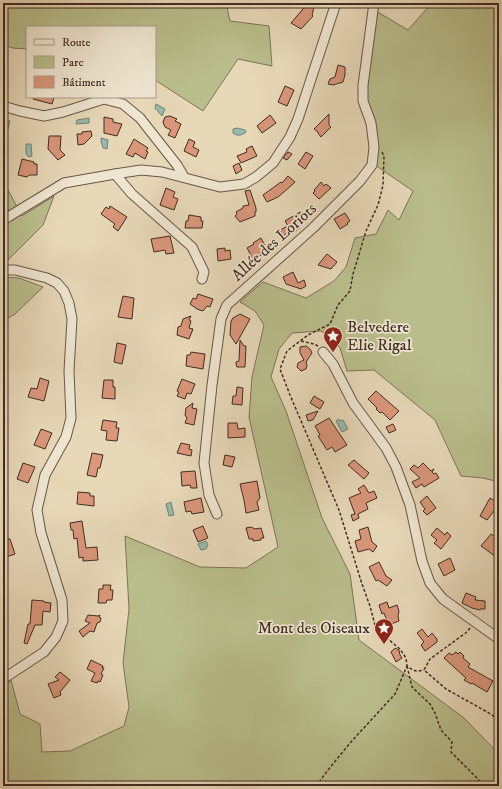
<svg xmlns="http://www.w3.org/2000/svg" width="502" height="789" font-family="'IM FELL DW Pica',serif">
  <style>
    .green { fill: #b9be8c; stroke: #7e7457 }
    .water { fill: #97baac; stroke: #758175 }
    .building { fill: #da977a; stroke: #422b22 }
    .lines { fill: none; stroke-linecap: round; stroke-linejoin: round }
    .street-casing { stroke: #6b5648; stroke-width: 11 }
    .path { stroke: #422b22; stroke-width: 1.5; stroke-dasharray: 3 2; stroke-linecap: butt }
    .street { stroke: #efe6d1; stroke-width: 9 }
    .labels { text-anchor: middle; dominant-baseline: central; stroke-width: 3.5; stroke-linejoin: round; paint-order: stroke }
    .street-label { font-size: 16px; fill: #422b22; stroke: #efe6d1 }
    .poi-label { font-size: 16px; fill: #422b22; stroke: #efe6d1; text-anchor: start }
  </style>
  <rect width="100%" height="100%" fill="#e7d8b8"/>
  <filter id="stains"><feTurbulence type="fractalNoise" baseFrequency=".005" numOctaves="4"/><feColorMatrix values="0 0 0 0 .2 0 0 0 0 .09 0 0 0 0 .02 0 0 0 .5 -.17"/></filter>
  <radialGradient id="worn" r=".72"><stop offset=".6" stop-color="#630" stop-opacity="0"/><stop offset="1" stop-color="#630" stop-opacity=".3"/></radialGradient>
  <!-- green -->
  <g class="green">
    <path d="M3,3H226L230,21L269,26L272,66L238,59L203,111L155,80V27H27V49L13,48L3,45Z"/>
    <path d="M432,3H499V238L495,272L499,274V482L483,478L461,476L435,420L374,370L347,371L340,348L325,333L320,331L292,333L279,349L271,377L286,411L322,518L350,574L359,640L464,718L499,754V786H3V687L11,680L20,714L40,724L42,752L70,751L124,726L129,707L123,663L129,609L125,536L200,567L246,568L278,547L249,417L252,377L264,325L255,311L240,302L263,282L306,298L334,281L346,267L355,238L376,234L388,210L399,220L413,191L375,165L369,126L367,91L376,11L408,30Z"/>
    <path d="M3,190H8L22,216L54,196L43,225L6,262L3,271Z"/>
    <path d="M3,277L19,278L43,287L15,314L3,321Z"/>
  </g>
  <!-- water -->
  <g class="water">
    <path d="M156,104L165,109L162,116L155,108Z"/>
    <path d="M89,118V123L76,124L77,120Z"/>
    <path d="M4,120L10,121L7,133L3,132Z"/>
    <path d="M237,128L245,130L246,132C242,136 236,136 233,133V129Z"/>
    <path d="M101,138L108,140L107,149L103,148L101,141Z"/>
    <path d="M26,144H31L32,156L29,157L26,154Z"/>
    <path d="M339,419L340,421L343,420L348,429L342,432L336,421Z"/>
    <path d="M171,502L174,515L169,516L166,504Z"/>
    <path d="M206,541L208,545L206,549L201,550L198,544Z"/>
  </g>
  <!-- building -->
  <g class="building">
    <path d="M308,3H317L314,7L312,15L313,16L301,29L291,23Z"/>
    <path d="M338,65L345,67V75L343,82L333,85L328,84L330,79L335,77Z"/>
    <path d="M285,86L294,90L287,106L278,102Z"/>
    <path d="M34,97H54L52,104L33,99Z"/>
    <path d="M329,114V125L331,127L321,137L318,133V132L314,129Z"/>
    <path d="M270,115L276,123L262,133L257,126Z"/>
    <path d="M170,116L177,119L175,121L181,124L175,138L168,135L171,130L165,127L163,122L165,117Z"/>
    <path d="M104,117L113,119V122L122,124L117,136L104,133Z"/>
    <path d="M91,131L92,136L84,144L78,145L77,134H82V132Z"/>
    <path d="M49,136H61L60,150L65,155L58,160L48,149Z"/>
    <path d="M134,139L148,148L146,151L148,152L145,159L135,153L133,157L126,154Z"/>
    <path d="M189,139L195,142L193,147L199,150L196,157L184,151Z"/>
    <path d="M252,146L257,156L241,163L237,156L247,152L246,149Z"/>
    <path d="M288,152L292,154L287,160L283,158Z"/>
    <path d="M306,152L313,156L305,169L298,164Z"/>
    <path d="M22,159L34,162V164H37V175H29L27,177L18,175Z"/>
    <path d="M239,163L242,170L236,174L233,166Z"/>
    <path d="M288,176L295,182L292,185L278,197L267,202L263,195L281,182L282,183Z"/>
    <path d="M321,182L324,186L326,184L331,188L319,199L313,193L315,191L314,190L316,188Z"/>
    <path d="M166,188L175,192L173,197L178,199L174,210L160,205Z"/>
    <path d="M250,190L256,208V212H255V216L240,222L235,216L237,214L236,212L243,208V206L249,205L245,191Z"/>
    <path d="M110,206L127,217L118,231L113,227L115,224L101,214L106,207L109,209Z"/>
    <path d="M300,212L306,220L298,225L300,228L295,231L294,229L283,236L280,230L288,226L285,221Z"/>
    <path d="M345,213L350,221L347,223L348,224L340,229L334,219Z"/>
    <path d="M189,215L201,217V221H203L202,228H185L186,221H188Z"/>
    <path d="M170,236L174,253L166,254L165,250L154,252L151,239Z"/>
    <path d="M261,238L266,248L260,252L262,255L259,256L261,259L255,260L254,258L253,259L247,248L254,244L253,243Z"/>
    <path d="M225,248V251L230,250L231,259L218,261L217,249Z"/>
    <path d="M327,254L337,262L331,269L318,265Z"/>
    <path d="M293,272L298,283L304,280L306,286L301,289L286,284L283,277Z"/>
    <path d="M198,294L213,299L210,307L207,306L203,311L197,309L190,304L193,298L196,299Z"/>
    <path d="M123,296L134,298L132,319L118,317Z"/>
    <path d="M240,314L250,319L236,344L230,335L231,321L233,318Z"/>
    <path d="M191,316L189,320L191,321L189,328L193,329L189,339L177,335L178,327L181,326L183,319Z"/>
    <path d="M240,340L244,346H246L245,367H237L236,364V362L239,361Z"/>
    <path d="M117,343L126,345L122,364L114,362Z"/>
    <path d="M306,346L310,349L312,353L306,362L307,366L306,369L301,371L297,367L298,363L304,360L300,353V347Z"/>
    <path d="M191,352L205,354L203,369L186,366L187,355H190Z"/>
    <path d="M40,378L49,381L44,401L28,397L31,388L37,389Z"/>
    <path d="M182,379L195,384L191,394L187,393L185,399L177,396L179,392L177,391Z"/>
    <path d="M104,380H113V387H115V399L102,398Z"/>
    <path d="M237,387L243,388L242,405L232,404L233,396H236Z"/>
    <path d="M376,391L399,411L390,420L382,412L380,413L376,409L377,408L368,399Z"/>
    <path d="M314,396L324,402L320,409L310,403Z"/>
    <path d="M193,403L192,408L197,409L194,425L185,423L187,418L185,415L186,408Z"/>
    <path d="M318,411L313,420L308,421L306,415Z"/>
    <path d="M329,418L347,445L335,452L332,447L327,450L318,436L320,435L315,426Z"/>
    <path d="M103,420L117,422L116,428H119L117,441L106,440L107,431L101,430Z"/>
    <path d="M228,423H237L238,429L245,428V437L228,438Z"/>
    <path d="M393,424L396,430L389,433L386,427Z"/>
    <path d="M41,429L52,433L45,449L34,445Z"/>
    <path d="M181,443L190,445L189,449L192,450L191,456L177,453Z"/>
    <path d="M92,453L103,455L100,468H98L96,477L87,475Z"/>
    <path d="M225,455L235,457L232,467L223,465Z"/>
    <path d="M354,460L369,473L364,479L348,465Z"/>
    <path d="M23,463L35,467L28,483L17,479Z"/>
    <path d="M423,463L431,471L434,469L432,472L434,474L436,473L439,478L424,487L422,484L416,488L412,482L420,478L410,469L414,465L418,468Z"/>
    <path d="M195,471L197,488H191L190,485L182,486L181,472Z"/>
    <path d="M257,481L260,498L257,502L259,510L246,513L244,500L240,484Z"/>
    <path d="M364,485L369,493L374,491L377,498L366,503L368,509L358,514L359,518L353,521L351,515L355,514L349,498L361,493L358,489Z"/>
    <path d="M78,492L90,493V496H94V506L77,504Z"/>
    <path d="M427,496L436,508L427,515L423,511L425,509L420,502Z"/>
    <path d="M201,498L204,512L192,514L191,511L186,512L184,502Z"/>
    <path d="M490,498L495,501L494,506L497,507L487,520L480,516Z"/>
    <path d="M82,521L86,548L97,547L98,560L83,561V557L79,558L77,538L74,539L73,530H71L70,523Z"/>
    <path d="M203,526L208,538L198,542L193,530Z"/>
    <path d="M251,527L255,529L261,528L264,538H261V540L253,541V539H249L246,528Z"/>
    <path d="M368,527L372,542L377,546L373,552L369,549L358,552L355,541L361,539L359,530Z"/>
    <path d="M437,528L445,535L447,532L451,536L441,549L434,543L437,540L431,535Z"/>
    <path d="M491,534L499,539L497,542L499,544V559L481,546Z"/>
    <path d="M8,539H10L15,554L3,558V540Z"/>
    <path d="M450,558L455,570L444,576L438,564Z"/>
    <path d="M379,562L386,576L392,580L387,586L378,580L376,581L369,567Z"/>
    <path d="M103,585H111L110,590H113L112,600H107L106,603H98L99,589H103Z"/>
    <path d="M466,593L476,597L475,600L485,601V609H480V610L472,608L462,603Z"/>
    <path d="M32,600L44,601V602L51,603L50,612L43,611L42,625H35L27,644L24,643L28,624H30Z"/>
    <path d="M387,602L389,608L397,605L399,611L398,616L399,621L391,624V622L388,623L384,613L382,614L379,605Z"/>
    <path d="M88,615L98,616L100,615L99,617L101,618L100,622L97,623L94,632L90,631L83,637L79,631L90,623L85,621Z"/>
    <path d="M422,629L428,637L432,633L437,639V642L425,651L421,645L424,642L417,633Z"/>
    <path d="M395,648L399,650L400,655L402,658L396,662L391,652Z"/>
    <path d="M456,652L458,654L460,652L464,656L463,658L470,664L468,667L493,681L487,692L472,683L471,684L464,680L466,678L444,658L449,653L452,655Z"/>
    <path d="M91,660L103,666L102,668H104L101,674L103,675L100,682L98,681L97,683L91,681L95,673L87,669Z"/>
    <path d="M60,672L70,680L60,692L61,695L54,698L48,684L59,680L55,677Z"/>
  </g>
  <g class="lines">
    <defs>
      <g id="street">
        <path d="M3,106L20,111L44,116L63,112L104,99L123,104L140,118L177,165L184,177"/>
        <path d="M115,174L132,194L192,247L204,272L202,279"/>
        <path d="M3,220L64,183L115,174L141,170L162,172L220,187L244,184L256,177L273,163L290,137L298,119L336,3"/>
        <path d="M3,270H15L47,278L57,283L64,291L69,303L72,319L69,371L71,418L66,437L45,475L37,510L41,533L62,600L63,621L56,637L44,652L3,679"/>
        <path d="M323,352L333,364L353,403L386,448L396,467L410,505L422,561L430,583L443,599L499,639"/>
        <path d="M217,514L209,495L204,463L212,385L221,319L227,305L313,228L360,181L372,165L374,147L371,123L363,101V85L374,3"/>
      </g>
    </defs>
    <!-- street casing -->
    <use href="#street" class="street-casing"/>
    <!-- path -->
    <g class="path">
      <path d="M382,152L384,156L383,185L378,205L366,231L353,274L350,291L338,305L330,324L308,335L287,351L280,369L290,395L339,510L362,584L370,606L376,629L400,649L406,658L407,666C413,671 417,672 424,670"/>
      <path d="M3,331L7,304V277"/>
      <path d="M301,341L314,344L318,346"/>
      <path d="M470,628L467,632L430,659L424,670L446,689L489,713L499,720"/>
      <path d="M407,666L412,687L430,704L435,713L441,730L452,742L451,752L479,780L476,786"/>
      <path d="M316,786L328,770L350,743L395,694L407,666"/>
    </g>
    <!-- street -->
    <use href="#street" class="street"/>
  </g>
  <!-- icons -->
  <defs>
    <symbol id="sight-pin" viewBox="-11 -11 22 30"><path d="M0 17L-7.5 6A9.5 9.5 0 1 1 7.5 6Z" fill="#8f2418" stroke="#efe6d1"/><path d="M0-6L1.8-2.2L6-1.7L2.9 1.2L3.7 5.4L0 3.3L-3.7 5.4L-2.9 1.2L-6-1.7L-1.8-2.2Z" fill="#fff"/></symbol>
  </defs>
  <g fill-rule="evenodd">
    <use href="#sight-pin" x="322" y="325" width="22" height="30"/>
    <use href="#sight-pin" x="373" y="617" width="22" height="30"/>
  </g>
  <g class="labels">
    <!-- street labels -->
    <g class="street-label">
      <text transform="translate(274 242) rotate(-42)">Allée des Loriots</text>
    </g>
    <!-- poi labels -->
    <g class="poi-label">
      <text x="347" y="327">Belvedere<tspan x="347" dy="18">Elie Rigal</tspan></text>
      <text x="370" y="628" text-anchor="end">Mont des Oiseaux</text>
    </g>
  </g>
  <!-- margin -->
  <rect width="502" height="789" fill="none" stroke="#e7d8b8" stroke-width="16"/>
  <rect x="4" y="4" width="494" height="781" fill="none" stroke="#422b22" stroke-width="2"/>
  <rect x="8" y="8" width="486" height="773" fill="none" stroke="#422b22"/>
  <!-- legend -->
  <rect x="26" y="26" width="130" height="72" fill="#efe6d1" stroke="#aa9b8b"/>
  <rect x="34" y="39" width="20" height="6" fill="#efe6d1" stroke="#aa9b8b"/>
  <text x="62" y="46" font-size="12" fill="#422b22">Route</text>
  <rect x="34" y="56" width="20" height="12" fill="#b9be8c" stroke="#aa9b8b"/>
  <text x="62" y="66" font-size="12" fill="#422b22">Parc</text>
  <rect x="34" y="76" width="20" height="12" fill="#da977a" stroke="#aa9b8b"/>
  <text x="62" y="86" font-size="12" fill="#422b22">Bâtiment</text>
  <rect width="100%" height="100%" filter="url(#stains)"/>
  <rect width="100%" height="100%" fill="url(#worn)"/>
</svg>
